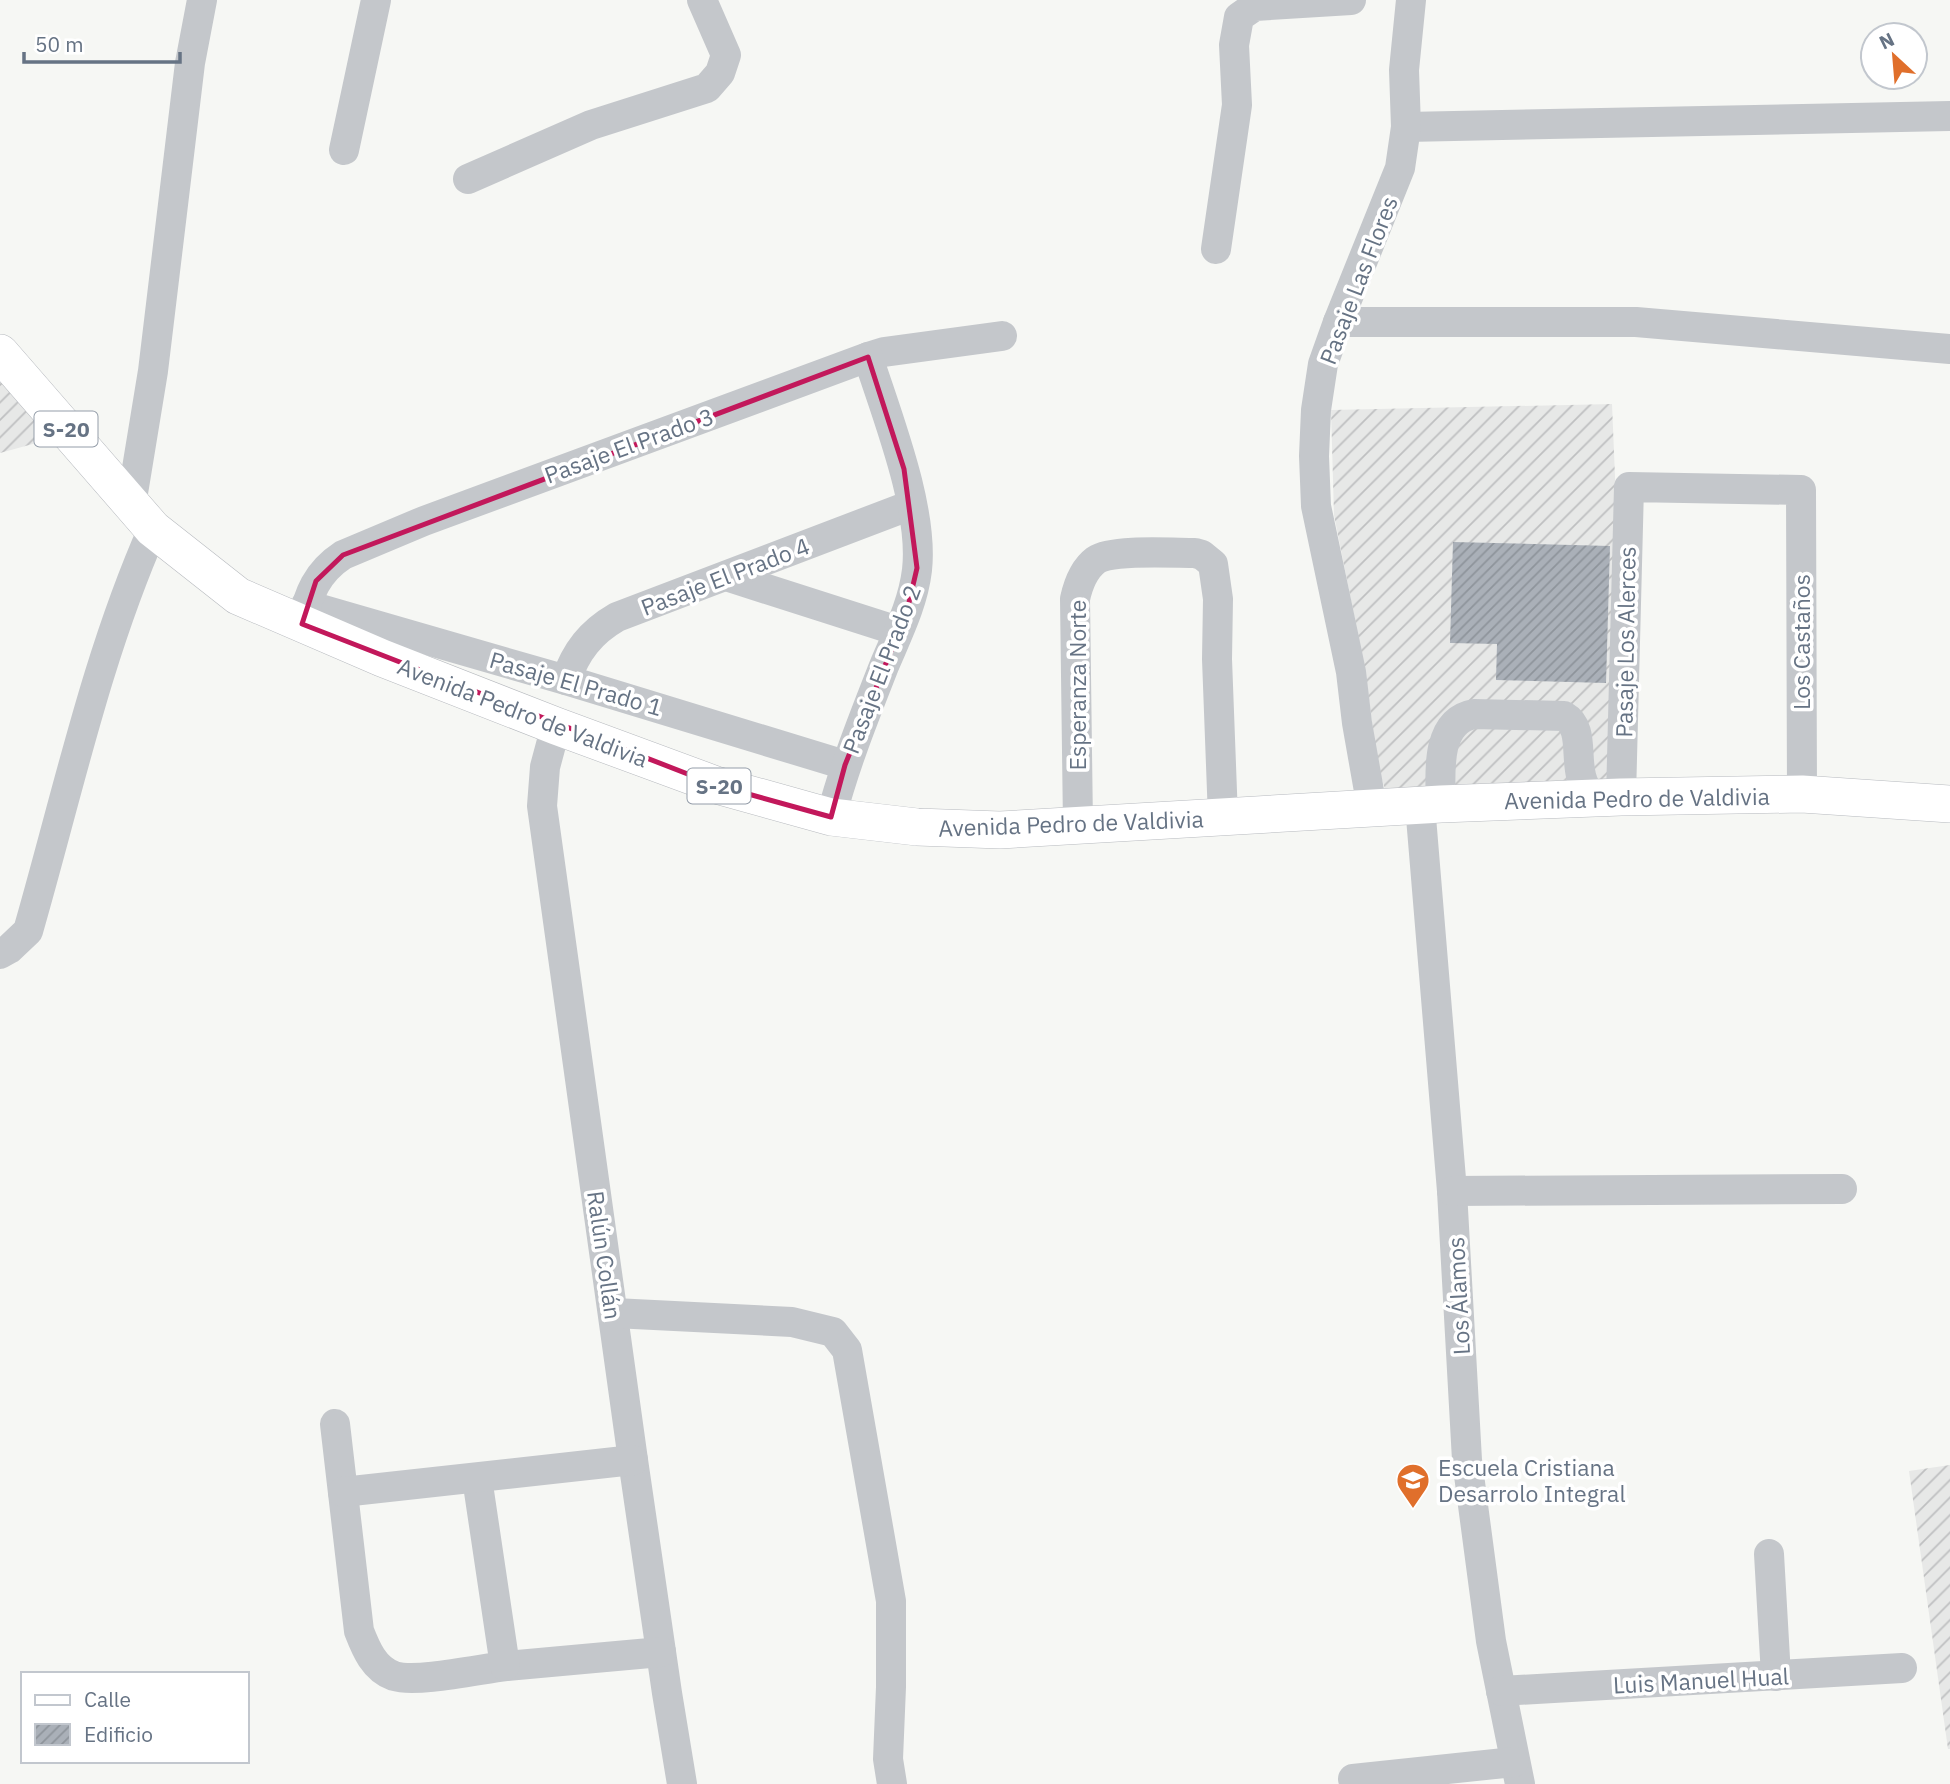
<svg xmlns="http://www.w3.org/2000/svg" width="1950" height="1784" font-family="'IBM Plex Sans',sans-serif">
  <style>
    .industrial { fill: url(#industrial-furrows) }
    .building { fill: url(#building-hatch) }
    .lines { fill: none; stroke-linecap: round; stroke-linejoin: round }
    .major-casing { stroke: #b7babf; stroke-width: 38 }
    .minor { stroke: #c4c7cb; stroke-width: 30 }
    .major { stroke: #fff; stroke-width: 37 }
    .marked { fill: none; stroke: #c2185b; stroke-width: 5; stroke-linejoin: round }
    .labels { text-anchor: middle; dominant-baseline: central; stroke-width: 7; stroke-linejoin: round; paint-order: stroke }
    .shield { fill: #fff; stroke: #949da9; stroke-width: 2 }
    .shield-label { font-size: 21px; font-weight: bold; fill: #667384 }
    .street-label { font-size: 23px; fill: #667384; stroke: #fff }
    .poi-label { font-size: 23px; fill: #667384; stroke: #fff; text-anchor: start }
  </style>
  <defs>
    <pattern id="industrial-furrows" width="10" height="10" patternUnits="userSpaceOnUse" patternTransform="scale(1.75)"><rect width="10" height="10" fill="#e7e8e7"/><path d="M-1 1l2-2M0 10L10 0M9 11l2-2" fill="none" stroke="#bfc0c1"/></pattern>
    <pattern id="building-hatch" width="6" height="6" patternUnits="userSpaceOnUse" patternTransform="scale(1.75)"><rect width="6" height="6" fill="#aab0b8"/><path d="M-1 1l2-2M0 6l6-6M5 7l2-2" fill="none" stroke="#8e949b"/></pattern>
  </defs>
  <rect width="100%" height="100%" fill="#f6f7f4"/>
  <!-- industrial -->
  <g class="industrial">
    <path d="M0,378L51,439L0,453Z"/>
    <path d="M1612,404L1617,525L1612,782L1385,789L1378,767L1365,671L1334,515L1331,410Z"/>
    <path d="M1950,1465V1749H1948L1909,1471Z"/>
  </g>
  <!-- building -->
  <path class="building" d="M1453,542L1610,546L1606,683L1496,680L1497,644L1450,643Z"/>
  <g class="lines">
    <defs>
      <path id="major" d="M0,353L153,529L238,596L382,658L556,726L716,785L831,817L917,827L1000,830L1441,804L1621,797L1802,794L1950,804"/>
    </defs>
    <!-- major casing -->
    <use href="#major" class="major-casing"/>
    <!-- minor -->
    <g class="minor">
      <path d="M1406,127L1950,116"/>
      <path d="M344,150L376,0"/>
      <path d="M468,179L591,125L707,88L720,73L726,55L702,0"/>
      <path d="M1216,249L1237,105L1234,45L1239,17L1255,6L1351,0"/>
      <path d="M1338,322H1636L1950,349"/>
      <path d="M131,505L153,371L190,63L202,0"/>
      <path d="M726,576L898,631"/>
      <path d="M306,605L566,680L845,765"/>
      <path d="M302,624C308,594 317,572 343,555L424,521L868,357L884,352L1002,336"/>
      <path d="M566,680C576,651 591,632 617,617L911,505"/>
      <path d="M556,726L545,767L542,806L633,1460L667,1693L682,1784"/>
      <path d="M1621,797L1629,487L1801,490L1802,794"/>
      <path d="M1441,804C1440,774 1435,721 1474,714L1564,716C1590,731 1567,773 1593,797"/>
      <path d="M1420,805L1452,1191L1467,1460L1491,1641L1520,1784"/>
      <path d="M1372,808L1357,723L1351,672L1316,506L1314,456L1316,410L1323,364L1338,322L1400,168L1406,127L1404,70L1411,0"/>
      <path d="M831,817C845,764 864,717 884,666C897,635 913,604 917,570C924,509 887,416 868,357"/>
      <path d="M1078,826L1075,599C1078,585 1084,569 1096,560C1112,549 1173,553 1195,553L1202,555L1213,564L1218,599L1217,659L1223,818"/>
      <path d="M0,954L9,949L28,931C67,796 96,658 153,529"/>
      <path d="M1452,1191L1842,1189"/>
      <path d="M614,1313L792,1322L833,1332L847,1350L891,1601V1687L888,1759L892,1784"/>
      <path d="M335,1424L359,1631C366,1649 374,1669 394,1676C417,1683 480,1669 506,1666C558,1661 609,1657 661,1652"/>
      <path d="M477,1478L505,1666"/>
      <path d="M343,1492L633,1460"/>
      <path d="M1769,1554L1776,1676"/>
      <path d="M1501,1691L1902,1668"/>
      <path d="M1353,1779L1514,1762"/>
    </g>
    <!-- major -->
    <use href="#major" class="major"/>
  </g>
  <!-- marked area -->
  <path class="marked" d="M868,357L904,469L917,568L907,611L845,765L831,817L716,785L302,624L316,581L343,555Z"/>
  <!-- icons -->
  <defs>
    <symbol id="school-pin" viewBox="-11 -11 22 30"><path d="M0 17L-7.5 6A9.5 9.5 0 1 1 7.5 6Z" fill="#e06f2b" stroke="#fff"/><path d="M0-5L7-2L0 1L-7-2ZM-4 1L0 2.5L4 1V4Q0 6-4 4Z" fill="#fff"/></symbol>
  </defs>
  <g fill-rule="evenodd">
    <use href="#school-pin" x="1394" y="1461" width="38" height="52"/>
  </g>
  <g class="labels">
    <!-- shield labels -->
    <g class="shield">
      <rect x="34.5" y="411.5" width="63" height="35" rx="5"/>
      <rect x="687.5" y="768.5" width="63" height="35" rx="5"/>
    </g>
    <g class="shield-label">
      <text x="66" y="429">S-20</text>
      <text x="719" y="786">S-20</text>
    </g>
    <!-- street labels -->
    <g class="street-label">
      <text transform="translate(1358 280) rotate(-69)">Pasaje Las Flores</text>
      <text transform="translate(629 445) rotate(-20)">Pasaje El Prado 3</text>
      <text transform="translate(725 576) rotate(-21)">Pasaje El Prado 4</text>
      <text transform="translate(1625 642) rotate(-89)">Pasaje Los Alerces</text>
      <text transform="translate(1801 642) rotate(-90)">Los Castaños</text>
      <text transform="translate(881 669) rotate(-69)">Pasaje El Prado 2</text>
      <text transform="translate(576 683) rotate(16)">Pasaje El Prado 1</text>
      <text transform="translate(1077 685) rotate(-90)">Esperanza Norte</text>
      <text transform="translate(523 712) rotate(21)">Avenida Pedro de Valdivia</text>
      <text transform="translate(1637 798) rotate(-1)">Avenida Pedro de Valdivia</text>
      <text transform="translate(1071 823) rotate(-2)">Avenida Pedro de Valdivia</text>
      <text transform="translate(605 1255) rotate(82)">Ralún Collán</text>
      <text transform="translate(1458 1296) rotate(-93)">Los Álamos</text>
      <text transform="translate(1701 1680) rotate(-3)">Luis Manuel Hual</text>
    </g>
    <!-- poi labels -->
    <g class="poi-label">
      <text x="1438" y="1467">Escuela Cristiana<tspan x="1438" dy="26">Desarrolo Integral</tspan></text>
    </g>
  </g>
  <!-- legend -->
  <rect x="21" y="1672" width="228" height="91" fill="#ffffff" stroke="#c2c7ce" stroke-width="2"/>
  <rect x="35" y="1695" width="35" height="10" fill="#ffffff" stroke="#c2c7ce" stroke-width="2"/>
  <text x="84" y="1707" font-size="21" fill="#667384">Calle</text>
  <rect x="35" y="1724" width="35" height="21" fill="url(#building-hatch)" stroke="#c2c7ce" stroke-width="2"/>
  <text x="84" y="1742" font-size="21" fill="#667384">Edificio</text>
  <!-- north arrow -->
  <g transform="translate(1894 56) rotate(334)"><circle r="33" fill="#ffffff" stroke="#c2c7ce" stroke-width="2"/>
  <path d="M0-5L12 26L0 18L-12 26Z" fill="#e06f2b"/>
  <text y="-10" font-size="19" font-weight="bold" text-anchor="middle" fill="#667384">N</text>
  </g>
  <!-- scale -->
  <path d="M24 52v10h156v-10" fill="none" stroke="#667384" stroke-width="3.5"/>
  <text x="35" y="52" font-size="21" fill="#667384" stroke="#ffffff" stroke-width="5" paint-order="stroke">50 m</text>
</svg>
